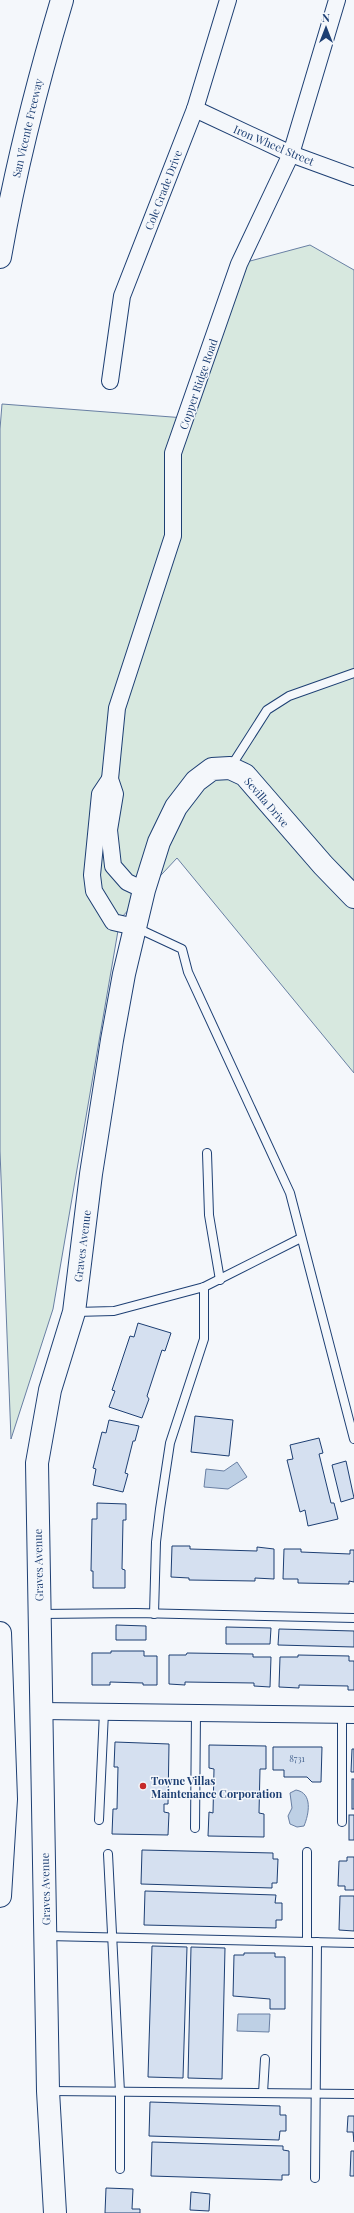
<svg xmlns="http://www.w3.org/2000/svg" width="354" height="2213" font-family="'Playfair Display',serif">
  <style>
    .green { fill: #d7e8df; stroke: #687fa3 }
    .water { fill: #bed0e5; stroke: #687fa3 }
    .building { fill: #d5e0f0; stroke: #1d3f73 }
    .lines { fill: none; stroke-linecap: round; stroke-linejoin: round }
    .lane-casing { stroke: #1d3f73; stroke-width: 10 }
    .street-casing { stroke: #1d3f73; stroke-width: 18 }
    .secondary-casing { stroke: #1d3f73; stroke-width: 24 }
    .highway-casing { stroke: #1d3f73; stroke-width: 24 }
    .lane { stroke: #f4f7fb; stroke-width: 8 }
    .street { stroke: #f4f7fb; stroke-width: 16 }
    .secondary { stroke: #f4f7fb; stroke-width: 22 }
    .highway { stroke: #f4f7fb; stroke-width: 22 }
    .poi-dot { fill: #c62828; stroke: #f4f7fb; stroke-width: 1.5 }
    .labels { text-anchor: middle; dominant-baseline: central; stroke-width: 3; stroke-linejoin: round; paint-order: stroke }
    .number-label { font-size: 9px; fill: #4b6792 }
    .street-label { font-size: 11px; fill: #1d3f73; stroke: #f4f7fb }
    .poi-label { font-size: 11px; font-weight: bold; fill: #1d3f73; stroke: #f4f7fb; text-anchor: start }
  </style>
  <rect width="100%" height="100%" fill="#f4f7fb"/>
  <!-- green -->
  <path class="green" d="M310,245L354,270V1073L177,858L120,919L53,1309L11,1439L0,1151V429L2,404L185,418L239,264Z"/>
  <!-- water -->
  <g class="water">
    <path d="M237,1462L247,1477L228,1489L204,1487L206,1469L224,1471Z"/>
    <path d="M296,1790C313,1793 309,1814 304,1826L297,1827L290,1824L288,1816L292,1808L290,1793Z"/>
    <path d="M238,2014H270L269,2032L237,2031Z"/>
  </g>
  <!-- building -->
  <g class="building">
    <path d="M138,1323L171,1333L165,1351L162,1350L147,1396L149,1399L142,1418L109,1407L115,1391L112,1390L130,1336L134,1337Z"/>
    <path d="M195,1416L233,1420L229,1456L191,1452Z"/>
    <path d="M109,1420L139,1426L135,1441H133L125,1473L128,1474L123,1492L93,1485L96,1469L93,1468L102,1432L106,1433Z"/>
    <path d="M319,1438L323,1453L319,1454L331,1503H334L338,1519L308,1526L305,1510L300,1512L287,1460L293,1459L290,1445Z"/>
    <path d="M346,1461L354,1498L341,1502L332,1465Z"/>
    <path d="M97,1503L126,1504V1520H123L122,1569L125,1570V1588H93V1571H91L92,1519H97Z"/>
    <path d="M172,1546H190V1549L257,1551V1547L274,1549V1579L255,1578V1581L189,1580V1578L171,1577Z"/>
    <path d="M284,1549H301V1552L350,1554V1550H354V1582L349,1581V1584L298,1583V1579H283Z"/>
    <path d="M116,1625L146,1626V1640H116Z"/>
    <path d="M226,1627L271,1628L270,1644H226Z"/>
    <path d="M279,1629L354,1631V1647L278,1645Z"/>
    <path d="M111,1651H144V1656H157V1685H143V1683L110,1682V1685H92V1653H111Z"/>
    <path d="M187,1653L253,1654V1657H271L270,1687L254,1686V1683L185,1682V1685L169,1684V1655H186Z"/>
    <path d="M298,1655L349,1656V1661H354V1690H348V1686L299,1685V1688L279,1687L280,1657H298Z"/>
    <path d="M115,1742L169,1744L168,1804H164V1812L169,1813L168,1835L112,1834L113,1809H117L118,1767H114Z"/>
    <path d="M209,1745L266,1746V1769H260L259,1813L264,1814V1837L208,1836L209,1812L213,1813L214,1769L209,1768Z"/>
    <path d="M273,1747H322L321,1782H312L307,1777H284V1770H273Z"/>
    <path d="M352,1749H354V1772H351Z"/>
    <rect x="352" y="1779" width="2" height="30"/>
    <rect x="349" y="1815" width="5" height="25"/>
    <path d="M142,1850L273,1853V1859H278L277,1883H272V1888L141,1884Z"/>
    <path d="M347,1857H354V1890H345V1886H338L339,1861H347Z"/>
    <path d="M145,1891L276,1895L275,1903H282V1920H276V1928L144,1925Z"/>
    <path d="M340,1896H354V1931L339,1930Z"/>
    <path d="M152,1946L187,1947L183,2078L148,2077Z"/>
    <path d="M191,1947L225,1948L222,2079L188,2078Z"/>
    <path d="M244,1953H275V1957H285V2009H270V1999L233,1996L234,1955H244Z"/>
    <path d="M150,2102L280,2106V2115H286V2131H280L279,2140L149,2136Z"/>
    <path d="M348,2116H354V2142L353,2132H347Z"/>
    <path d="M152,2142L283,2146V2150L289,2151V2175H282V2180L151,2176Z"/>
    <path d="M351,2151H354V2176H350Z"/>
    <path d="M106,2188L133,2189L132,2209H140V2213H105Z"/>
    <path d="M191,2192L210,2194L209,2211L190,2210Z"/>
  </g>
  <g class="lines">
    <defs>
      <g id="lane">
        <path d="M230,768L267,710L289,696L354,673"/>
        <path d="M137,928L182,949L188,972L290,1193L354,1439"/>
        <path d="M207,1153L209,1215L220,1280"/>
        <path d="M75,1312L114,1311L204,1287L301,1238"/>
        <path d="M41,1614L136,1613L354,1618"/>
        <path d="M154,1614L156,1542L160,1509L170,1443L204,1339V1287"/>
        <path d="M99,1820L104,1712"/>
        <path d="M342,1822V1715"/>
        <path d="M195,1828L196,1713"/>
        <path d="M108,1854L120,2092V2169"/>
        <path d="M47,1936L354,1943"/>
        <path d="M307,1942V1852"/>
        <path d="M49,2091L354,2094"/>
        <path d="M263,2093L265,2059"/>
        <path d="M315,2178L317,1942"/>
      </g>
      <g id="street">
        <path d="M195,109L291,154L354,177"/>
        <path d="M110,381L122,296L195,109L228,0"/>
        <path d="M110,779L100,794L92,875L94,891L113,922L135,927"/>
        <path d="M144,890L127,882L113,866L109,830L115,794L110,779L117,708L173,536V453L239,264L291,154L337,0"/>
        <path d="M42,1711L354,1715"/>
      </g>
      <path id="secondary" d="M55,2213L48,2091L37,1463L50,1390L74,1312L91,1174L112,1040L124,974L144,890L159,842L176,807L196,781L212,769L230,768L245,775L323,865L354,897"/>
      <g id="highway">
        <path d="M0,257C15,170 37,84 62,0"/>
        <path d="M0,1633L6,1799L0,1896"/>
      </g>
    </defs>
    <!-- lane casing -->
    <use href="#lane" class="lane-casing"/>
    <!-- street casing -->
    <use href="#street" class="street-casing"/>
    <!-- secondary casing -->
    <use href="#secondary" class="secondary-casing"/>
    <!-- highway casing -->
    <use href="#highway" class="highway-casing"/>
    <!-- lane -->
    <use href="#lane" class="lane"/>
    <!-- street -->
    <use href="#street" class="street"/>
    <!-- secondary -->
    <use href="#secondary" class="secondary"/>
    <!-- highway -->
    <use href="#highway" class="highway"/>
  </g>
  <!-- markers -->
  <circle class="poi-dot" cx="143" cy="1786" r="4"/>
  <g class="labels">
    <!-- number labels -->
    <g class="number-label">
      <text x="297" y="1758">8731</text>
    </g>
    <!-- street labels -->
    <g class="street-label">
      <text transform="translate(27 128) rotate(-77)">San Vicente Freeway</text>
      <text transform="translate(274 145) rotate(23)">Iron Wheel Street</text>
      <text transform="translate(163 190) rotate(-69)">Cole Grade Drive</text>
      <text transform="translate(198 384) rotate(-71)">Copper Ridge Road</text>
      <text transform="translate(267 802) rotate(49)">Sevilla Drive</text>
      <text transform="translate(82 1246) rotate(-83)">Graves Avenue</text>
      <text transform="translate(38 1565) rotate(-91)">Graves Avenue</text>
      <text transform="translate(45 1889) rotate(-91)">Graves Avenue</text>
    </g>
    <!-- poi labels -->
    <g class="poi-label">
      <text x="151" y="1780">Towne Villas<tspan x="151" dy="13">Maintenance Corporation</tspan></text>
    </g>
  </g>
  <!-- north arrow -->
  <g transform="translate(326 28)" stroke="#f4f7fb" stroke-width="3" paint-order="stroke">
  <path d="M0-3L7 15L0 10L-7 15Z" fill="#1d3f73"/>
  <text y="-6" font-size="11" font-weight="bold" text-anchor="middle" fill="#1d3f73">N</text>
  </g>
</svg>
